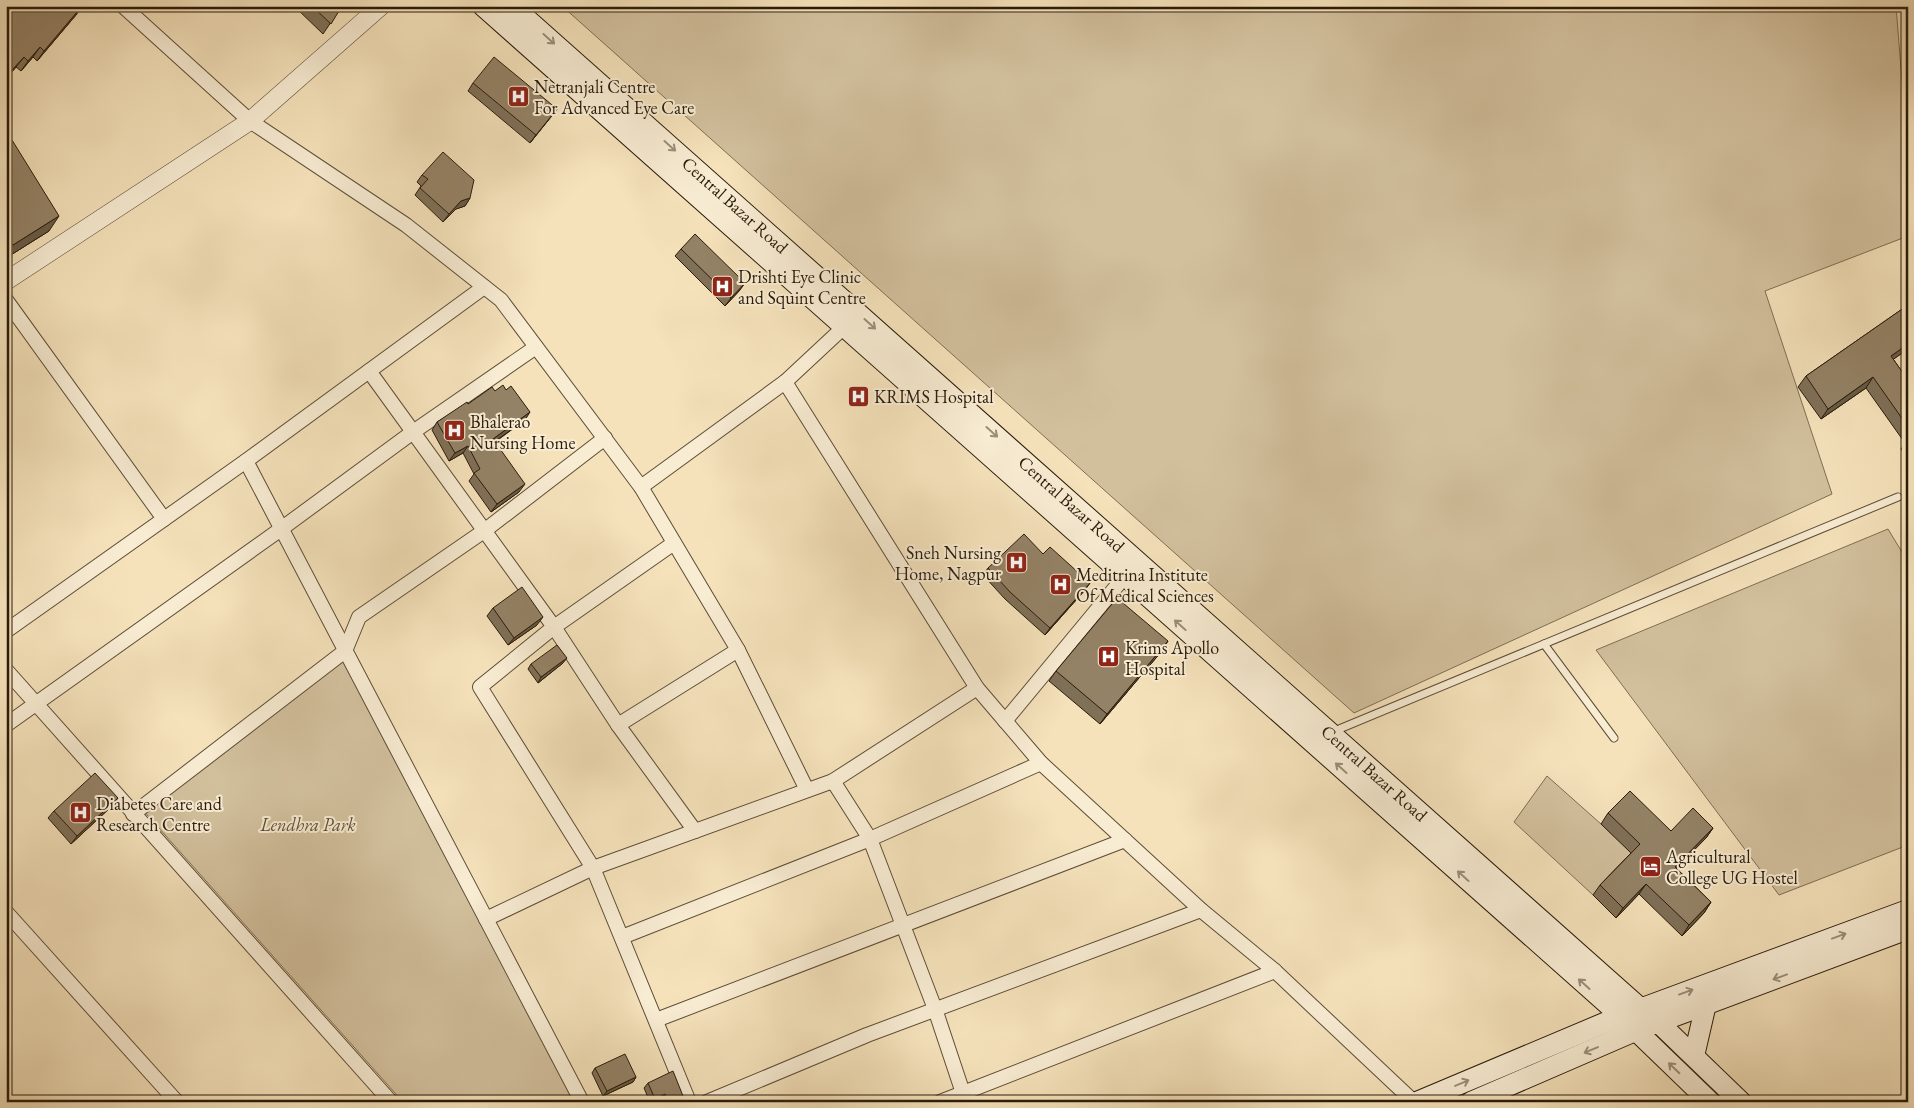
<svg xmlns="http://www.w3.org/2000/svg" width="1914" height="1108" font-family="'EB Garamond',serif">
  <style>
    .green { fill: #d2c09d; stroke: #7e6e54 }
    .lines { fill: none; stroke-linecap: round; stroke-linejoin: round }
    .service-casing { stroke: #5d4d36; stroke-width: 9 }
    .minor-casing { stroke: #5d4d36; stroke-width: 16 }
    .tertiary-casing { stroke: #5d4d36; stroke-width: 19 }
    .secondary-casing { stroke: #2a1b0a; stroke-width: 22 }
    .service { stroke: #f8ecd3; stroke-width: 7 }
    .minor { stroke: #f8ecd3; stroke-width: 14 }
    .tertiary { stroke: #f8ecd3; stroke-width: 18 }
    .secondary { stroke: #f8ecd3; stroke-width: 20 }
    .wall { fill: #7f7058; stroke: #2a1b0a }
    .shaded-wall { fill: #685b47; stroke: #2a1b0a }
    .building { fill: #948266; stroke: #2a1b0a }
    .oneway { stroke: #9b8e79 }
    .labels { text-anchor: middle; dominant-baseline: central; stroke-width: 4; stroke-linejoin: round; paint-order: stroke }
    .poi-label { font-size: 18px; fill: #2a1b0a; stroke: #f8ecd3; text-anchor: start }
    .street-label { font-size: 18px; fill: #2a1b0a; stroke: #f8ecd3 }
    .park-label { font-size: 18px; font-style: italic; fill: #5c4d36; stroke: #f8ecd3 }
  </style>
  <rect width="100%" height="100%" fill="#f5e2bb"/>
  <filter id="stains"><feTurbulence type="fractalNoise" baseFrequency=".004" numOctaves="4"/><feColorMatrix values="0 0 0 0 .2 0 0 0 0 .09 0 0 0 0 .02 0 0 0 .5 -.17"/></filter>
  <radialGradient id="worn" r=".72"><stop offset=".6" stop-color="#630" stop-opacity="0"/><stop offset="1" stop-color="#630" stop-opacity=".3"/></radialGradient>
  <!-- green -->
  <g class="green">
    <path d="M562,6H1896L1908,156V236L1765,291L1832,494L1354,713Z"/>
    <path d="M1888,529L1908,562V845L1779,895L1596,650Z"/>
    <path d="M345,651L582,1102H403L141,808Z"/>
    <path d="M1547,776L1601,824L1633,854L1593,895L1514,822Z"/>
  </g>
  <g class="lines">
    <defs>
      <g id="service">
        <path d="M1544,644L1614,738"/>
        <path d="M1332,732L1898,497"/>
      </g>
      <g id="minor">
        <path d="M123,6L250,121L406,225L501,300L641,487L738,650L807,790"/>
        <path d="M6,300L164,519"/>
        <path d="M369,371L554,627L618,725L695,831"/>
        <path d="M785,382L977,688L1041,763L1201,910L1275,971L1414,1102"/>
        <path d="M246,461L582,1102"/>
        <path d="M641,487L785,382L844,327"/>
        <path d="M674,543L554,627L480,687L593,868L689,1102"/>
        <path d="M6,631L246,461L484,287"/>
        <path d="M6,670L391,1102"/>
        <path d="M1005,721L1125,576"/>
        <path d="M6,725L281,529L413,432L536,347"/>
        <path d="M618,725L738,650"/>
        <path d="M833,781L870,839L935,1009L963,1093"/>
        <path d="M133,814L345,651L359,617L484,531L605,438"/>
        <path d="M6,912L177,1102"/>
        <path d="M486,919L593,868L833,781L977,688"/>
        <path d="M622,937L870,839L1041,763"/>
        <path d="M656,1020L1125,840"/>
        <path d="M707,1102L867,1035L1201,910"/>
        <path d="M940,1102L1275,971"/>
      </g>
      <path id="tertiary" d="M6,281L250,121L381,6"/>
      <g id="secondary">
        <path d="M483,6L1621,1016L1710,1102"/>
        <path id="s1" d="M512,6L1641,1009L1658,1022L1741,1102"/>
        <path d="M1694,1056L1706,1004"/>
        <path d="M1417,1102L1621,1016L1908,910"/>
        <path d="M1471,1102L1635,1031L1908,929"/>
      </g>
    </defs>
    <!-- service casing -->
    <use href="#service" class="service-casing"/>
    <!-- minor casing -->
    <use href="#minor" class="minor-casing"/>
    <!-- tertiary casing -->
    <use href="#tertiary" class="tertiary-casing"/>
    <!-- secondary casing -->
    <use href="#secondary" class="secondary-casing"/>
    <!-- service -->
    <use href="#service" class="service"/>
    <!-- minor -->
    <use href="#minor" class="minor"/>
    <!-- tertiary -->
    <use href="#tertiary" class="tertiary"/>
    <!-- secondary -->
    <use href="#secondary" class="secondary"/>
  </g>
  <!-- wall -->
  <g class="wall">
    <path d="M82,6L76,15L37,61L33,57L21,71L16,67L6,79V11Z"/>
    <path d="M294,6H342L323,34Z"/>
    <path d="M473,83L557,109L530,143L468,91Z"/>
    <path d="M6,143L49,231L6,258Z"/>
    <path d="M422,175L470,198L465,206L456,209L443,222L415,195L421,186L417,182Z"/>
    <path d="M681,249L740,290L725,306L675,256Z"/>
    <path d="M1908,305V349L1893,359L1908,380V459L1901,449L1905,443L1866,388L1821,419L1798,387L1806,376Z"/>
    <path d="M495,391L525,420L495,442L519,492L491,512L469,481L474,474L463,453L449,461L432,430L437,422L468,404Z"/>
    <path d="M1043,554L1085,590L1045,635L1005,599L983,575L988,568Z"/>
    <path d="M493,608L537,625L508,645L487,616Z"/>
    <path d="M1161,652L1100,724L1049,681L1056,671Z"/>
    <path d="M563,663L538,683L528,669L531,664Z"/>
    <path d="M112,806L71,844L48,818L54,811Z"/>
    <path d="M1608,813L1671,831L1713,828L1706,838L1676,868L1711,902L1704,913L1682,936L1639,894L1616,918L1593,895L1600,885L1631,853L1601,824Z"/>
    <path d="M595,1068L636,1077L633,1082L603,1096L592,1073Z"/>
    <path d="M648,1083L685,1101L684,1102H663L662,1099L657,1102H650L644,1088Z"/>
  </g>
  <!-- shaded-wall -->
  <g class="shaded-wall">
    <path d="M82,6L76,15L37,61L44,51Z"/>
    <path d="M40,47L33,57L21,71L28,61Z"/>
    <path d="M24,57L16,67L6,79L12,70Z"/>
    <path d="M557,109L551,117L530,143L536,135Z"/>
    <path d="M470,198L465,206L456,209L443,222L449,214L461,201Z"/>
    <path d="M59,216L49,231L6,258V254L13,245Z"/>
    <path d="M745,283L740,290L725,306L731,298Z"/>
    <path d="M1908,344V349L1884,366L1891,356Z"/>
    <path d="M1873,377L1866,388L1821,419L1828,409Z"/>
    <path d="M530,412L525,420L487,447L493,439Z"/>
    <path d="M468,446L463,453L449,461L455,453Z"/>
    <path d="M525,484L519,492L491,512L497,504Z"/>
    <path d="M1090,583L1085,590L1045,635L1050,628Z"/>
    <path d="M543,617L537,625L508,645L514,638Z"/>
    <path d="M1168,641L1161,652L1100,724L1107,714Z"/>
    <path d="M567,658L563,663L538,683L541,677Z"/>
    <path d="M118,798L112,806L71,844L77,836Z"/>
    <path d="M1713,828L1706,838L1668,877L1675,867Z"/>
    <path d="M1646,884L1639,894L1616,918L1623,908Z"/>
    <path d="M1711,902L1704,913L1682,936L1689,925Z"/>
    <path d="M636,1077L633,1082L603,1096L607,1091Z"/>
    <path d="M665,1094L662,1099L657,1102H653L655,1099Z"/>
  </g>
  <!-- building -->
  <g class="building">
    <path d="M11,6H82L44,51L40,47L28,61L24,57L12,70L6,65V11Z"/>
    <path d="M312,6H342L331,24Z"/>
    <path d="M494,57L557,109L536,135L473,83Z"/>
    <path d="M12,140L59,216L13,245L6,235V143Z"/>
    <path d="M443,152L474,180L470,198L461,201L449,214L420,188L428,179L422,175Z"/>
    <path d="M695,234L745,283L731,298L681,249Z"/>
    <path d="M1908,305V344L1891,356L1908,380V427L1873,377L1828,409L1806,376Z"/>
    <path d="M503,385L506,390L511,386L530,412L493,439L525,484L497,504L474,473L480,469L468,446L455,453L437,422L467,402L468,404L492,387L495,391Z"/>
    <path d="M1024,534L1043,554L1050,547L1090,583L1050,628L1010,592L988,568Z"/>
    <path d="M522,587L543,617L514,638L493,608Z"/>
    <path d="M1117,598L1168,641L1107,714L1056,671Z"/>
    <path d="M557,645L567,658L541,677L531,664Z"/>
    <path d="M95,773L118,798L77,836L54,811Z"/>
    <path d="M1630,791L1671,831L1693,808L1713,828L1675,867L1711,902L1689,925L1646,884L1623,908L1600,885L1640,844L1608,813Z"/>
    <path d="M625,1054L636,1077L607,1091L595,1068Z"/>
    <path d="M673,1071L685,1101L683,1102H669L665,1094L655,1099L648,1083Z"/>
  </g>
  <!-- one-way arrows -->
  <defs><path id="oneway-shaft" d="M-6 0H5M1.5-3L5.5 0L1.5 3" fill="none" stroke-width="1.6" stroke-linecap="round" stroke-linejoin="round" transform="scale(1.25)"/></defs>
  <g class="oneway">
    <use href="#oneway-shaft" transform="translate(549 39) rotate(42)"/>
    <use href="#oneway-shaft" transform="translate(670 146) rotate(42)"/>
    <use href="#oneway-shaft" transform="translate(870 324) rotate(42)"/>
    <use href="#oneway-shaft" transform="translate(992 432) rotate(42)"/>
    <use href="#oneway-shaft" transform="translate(1180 625) rotate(-138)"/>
    <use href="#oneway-shaft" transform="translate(1341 768) rotate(-138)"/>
    <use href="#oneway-shaft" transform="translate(1463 876) rotate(-138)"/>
    <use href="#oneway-shaft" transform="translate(1839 936) rotate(-20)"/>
    <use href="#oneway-shaft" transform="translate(1780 977) rotate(160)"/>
    <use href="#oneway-shaft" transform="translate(1584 984) rotate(-138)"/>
    <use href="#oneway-shaft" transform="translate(1686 992) rotate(-20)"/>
    <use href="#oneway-shaft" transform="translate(1591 1050) rotate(157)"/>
    <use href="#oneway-shaft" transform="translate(1674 1068) rotate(-136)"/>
    <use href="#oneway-shaft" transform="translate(1462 1083) rotate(-23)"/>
  </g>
  <!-- icons -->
  <defs>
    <symbol id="hospital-square" viewBox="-11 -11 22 22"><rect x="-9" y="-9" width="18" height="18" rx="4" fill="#8f2418" stroke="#f8ecd3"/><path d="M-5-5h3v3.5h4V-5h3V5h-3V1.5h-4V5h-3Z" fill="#fff"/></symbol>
    <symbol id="hotel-square" viewBox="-11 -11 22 22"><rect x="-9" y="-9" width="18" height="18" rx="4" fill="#8f2418" stroke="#f8ecd3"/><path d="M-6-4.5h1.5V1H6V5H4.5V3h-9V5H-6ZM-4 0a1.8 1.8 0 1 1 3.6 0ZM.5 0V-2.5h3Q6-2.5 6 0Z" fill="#fff"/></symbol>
  </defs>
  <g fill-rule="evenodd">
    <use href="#hospital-square" x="506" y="84" width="25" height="25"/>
    <use href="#hospital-square" x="710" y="274" width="25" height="25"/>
    <use href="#hospital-square" x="846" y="384" width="25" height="25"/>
    <use href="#hospital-square" x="442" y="418" width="25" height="25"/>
    <use href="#hospital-square" x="1004" y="550" width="25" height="25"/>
    <use href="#hospital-square" x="1048" y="572" width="25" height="25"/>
    <use href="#hospital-square" x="1096" y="644" width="25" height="25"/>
    <use href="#hospital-square" x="68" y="800" width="25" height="25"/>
    <use href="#hotel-square" x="1638" y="854" width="25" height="25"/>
  </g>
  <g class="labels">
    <!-- poi labels -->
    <g class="poi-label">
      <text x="534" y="86">Netranjali Centre<tspan x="534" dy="21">For Advanced Eye Care</tspan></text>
      <text x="738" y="276">Drishti Eye Clinic<tspan x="738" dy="21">and Squint Centre</tspan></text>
      <text x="874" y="396">KRIMS Hospital</text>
      <text x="470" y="421">Bhalerao<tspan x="470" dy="21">Nursing Home</tspan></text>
      <text x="1001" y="552" text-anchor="end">Sneh Nursing<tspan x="1001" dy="21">Home, Nagpur</tspan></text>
      <text x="1076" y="574">Meditrina Institute<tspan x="1076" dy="21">Of Medical Sciences</tspan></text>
      <text x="1125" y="647">Krims Apollo<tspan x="1125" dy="21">Hospital</tspan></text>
      <text x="96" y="803">Diabetes Care and<tspan x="96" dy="21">Research Centre</tspan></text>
      <text x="1666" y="856">Agricultural<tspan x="1666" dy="21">College UG Hostel</tspan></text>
    </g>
    <!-- street labels -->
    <g class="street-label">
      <text stroke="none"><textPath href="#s1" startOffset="299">Central Bazar Road</textPath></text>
      <text stroke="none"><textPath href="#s1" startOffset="749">Central Bazar Road</textPath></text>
      <text stroke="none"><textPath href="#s1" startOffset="1154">Central Bazar Road</textPath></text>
    </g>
    <!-- park labels -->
    <g class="park-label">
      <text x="308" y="824">Lendhra Park</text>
    </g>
  </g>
  <!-- margin -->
  <rect width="1914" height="1108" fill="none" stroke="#f5e2bb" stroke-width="25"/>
  <rect x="8" y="8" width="1899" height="1093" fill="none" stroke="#2a1b0a" stroke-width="2.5"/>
  <rect x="12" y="12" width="1889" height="1083" fill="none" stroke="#2a1b0a"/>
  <rect width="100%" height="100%" filter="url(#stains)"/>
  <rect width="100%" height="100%" fill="url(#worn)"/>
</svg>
